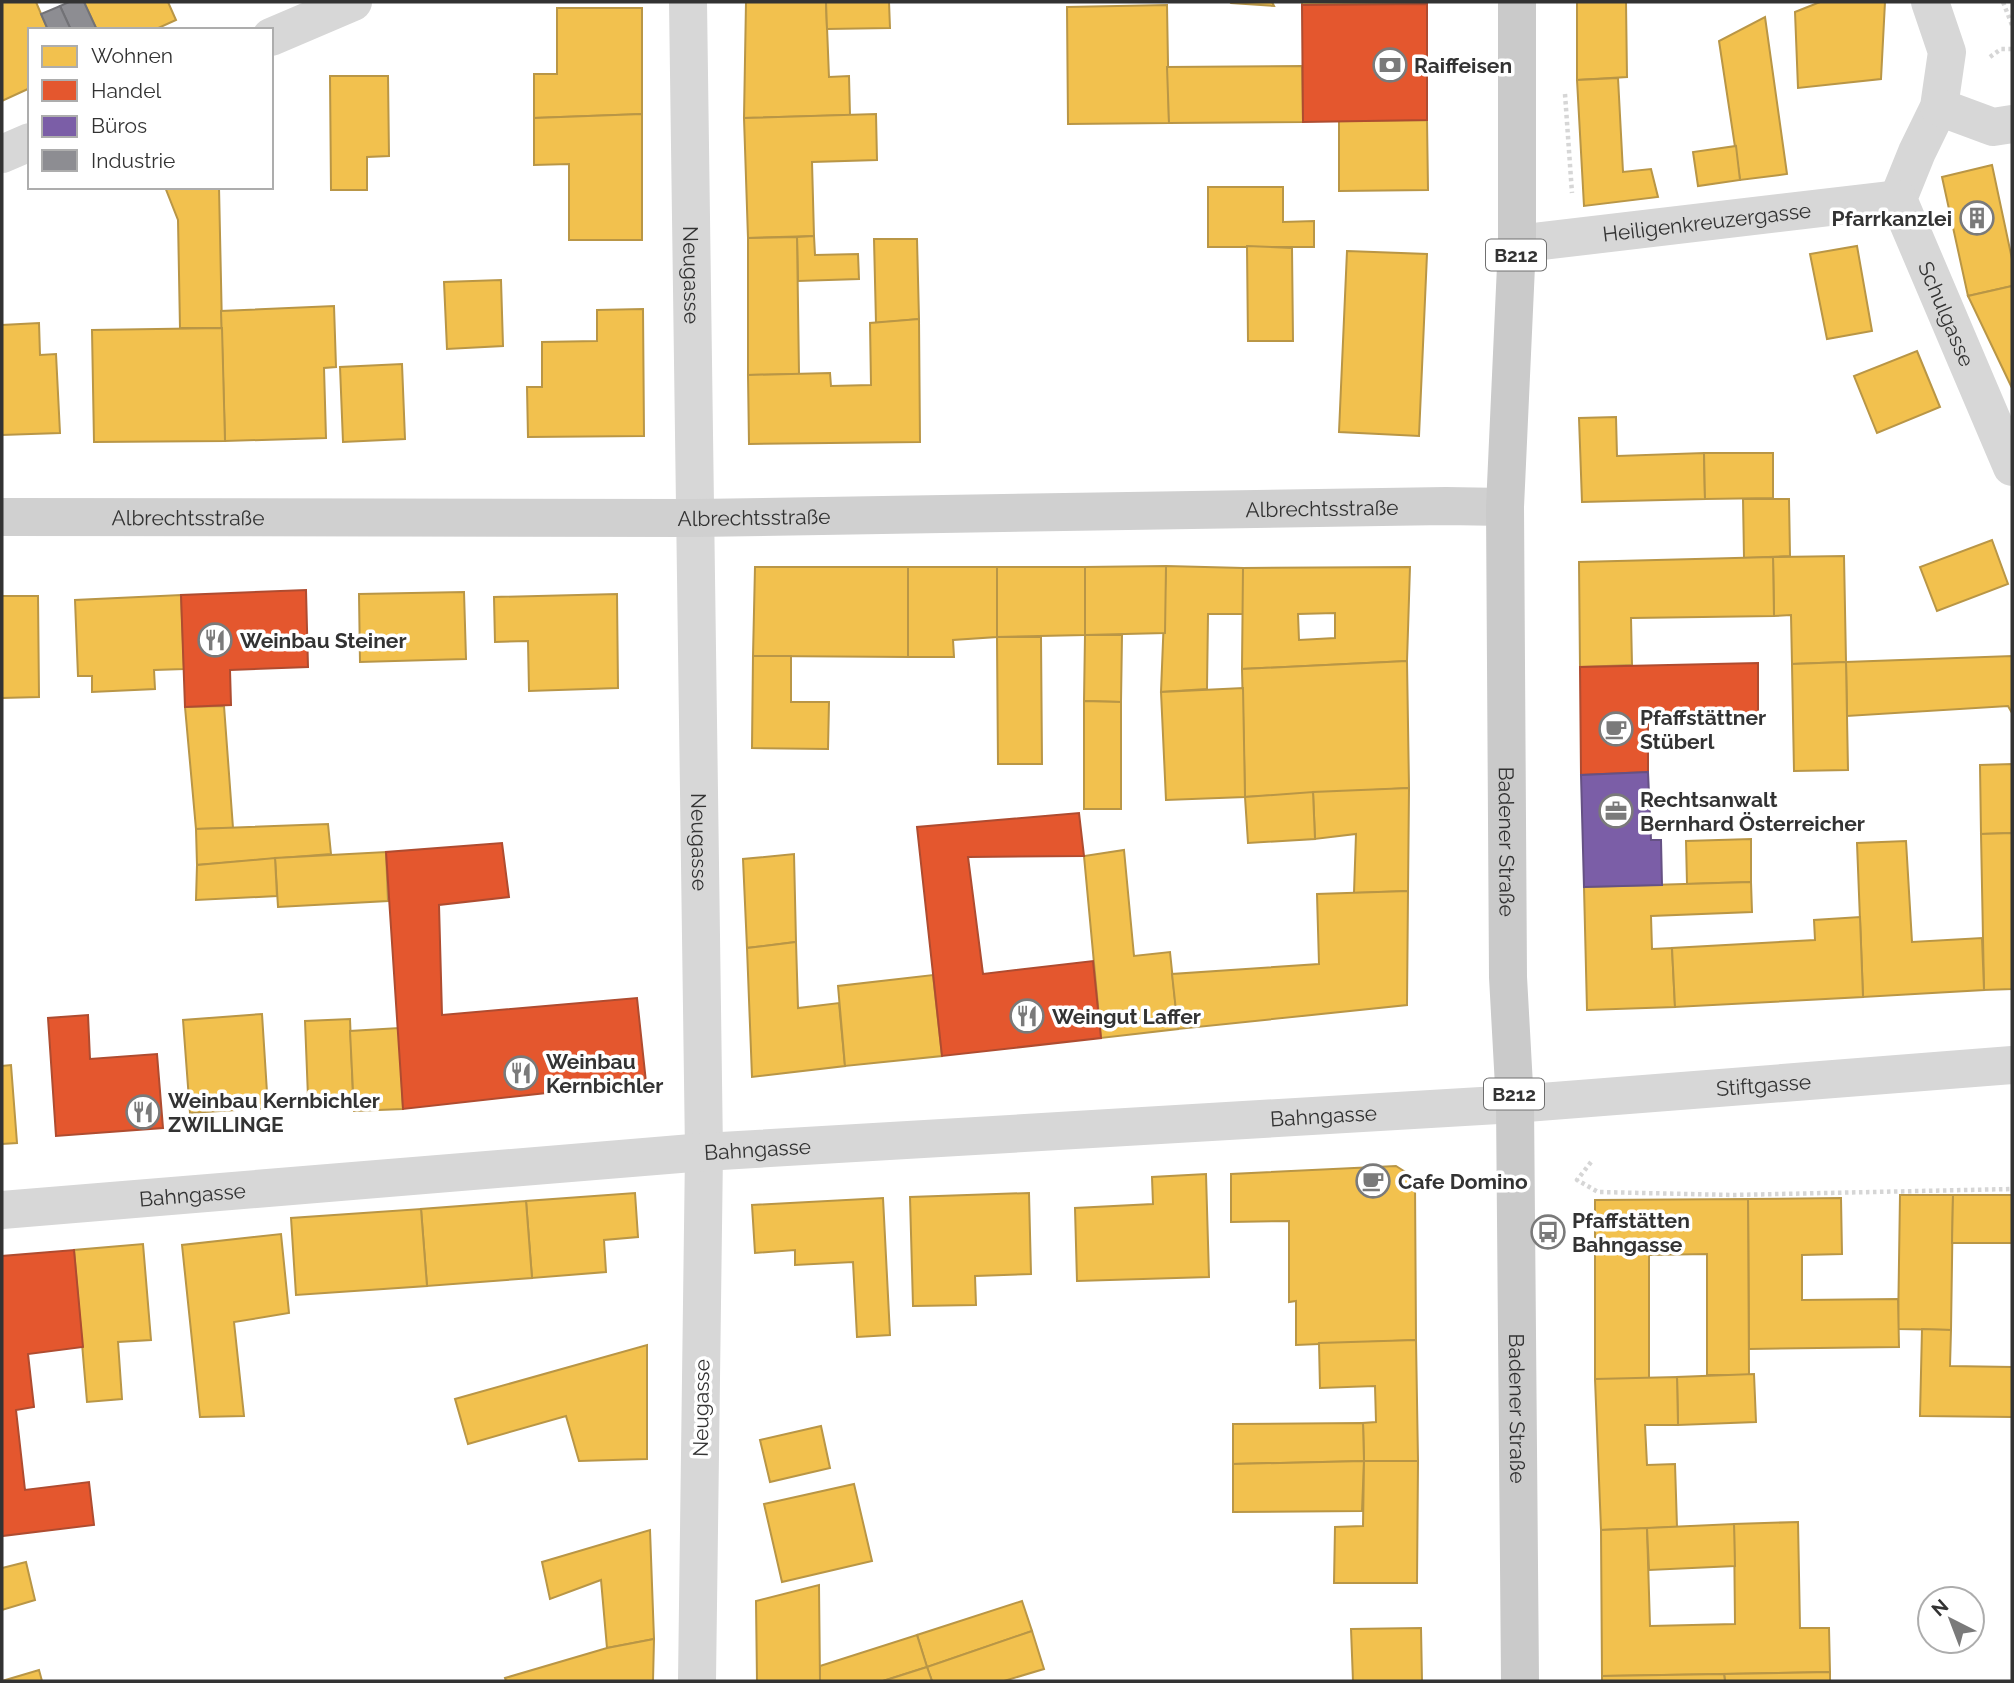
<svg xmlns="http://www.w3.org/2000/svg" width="2014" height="1683" font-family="Raleway,sans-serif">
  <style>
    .homes { fill: #f2c14e; stroke: #b99646; stroke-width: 2; fill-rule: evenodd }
    .shops { fill: #e4572e; stroke: #af4c30; stroke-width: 2 }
    .offices { fill: #7b5ea7; stroke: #655184; stroke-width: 2 }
    .industry { fill: #8d8d92; stroke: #727276; stroke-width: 2 }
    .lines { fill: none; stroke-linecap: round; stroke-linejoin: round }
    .path { stroke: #d6d6d6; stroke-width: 4.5; stroke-dasharray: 3.5 3.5; stroke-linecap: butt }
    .street { stroke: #d7d7d7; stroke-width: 38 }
    .secondary { stroke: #d0d0d0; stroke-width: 38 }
    .primary { stroke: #cacaca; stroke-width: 38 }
    .labels { text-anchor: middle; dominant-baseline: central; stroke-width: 7; stroke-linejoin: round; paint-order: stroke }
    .shield { fill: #fff; stroke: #707070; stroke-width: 2 }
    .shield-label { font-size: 19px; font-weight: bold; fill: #333 }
    .poi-label { font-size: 21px; font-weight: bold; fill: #333; stroke: #fff; text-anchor: start }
    .street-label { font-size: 21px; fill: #333; stroke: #fff }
  </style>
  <rect width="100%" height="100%" fill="#fff"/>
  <!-- homes -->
  <g class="homes">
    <path d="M2,2H36L48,30H30V88L2,101Z"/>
    <path d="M84,2H168L176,20L154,30H97Z"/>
    <path d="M746,2H826L829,77L849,76L850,115L744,118Z"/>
    <path d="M826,2H889L890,28L827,29Z"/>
    <path d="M1230,2H1272L1274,6L1231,3Z"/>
    <path d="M1302,2H1427V4L1302,5Z"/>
    <path d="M1577,2H1626L1627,77L1577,80Z"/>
    <path d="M1820,2H1885L1881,79L1798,88L1795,12Z"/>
    <path d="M1167,5L1169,123L1068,124L1067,7Z"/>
    <path d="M557,8H642V114L534,118V74H557Z"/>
    <path d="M1765,17L1787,174L1740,180L1719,41Z"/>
    <path d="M1302,66L1303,122L1169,123L1167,67Z"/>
    <path d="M330,76H388L389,156L367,157V190H331Z"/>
    <path d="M1618,78L1623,172L1651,169L1658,197L1584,206L1577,80Z"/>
    <path d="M642,114V240H569V164L534,165V118Z"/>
    <path d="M876,114L877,160L812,162L814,236L748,238L744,118Z"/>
    <path d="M1427,120L1428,190L1339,191V121Z"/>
    <path d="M1736,146L1740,180L1698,186L1693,152Z"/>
    <path d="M1992,165L2012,259V286L1968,296L1942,177Z"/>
    <path d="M165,187H219L222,328H180L178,220Z"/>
    <path d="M1208,187H1283V222L1314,221V247H1208Z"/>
    <path d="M814,236L815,255L858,254L859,279L798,281L797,237Z"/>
    <path d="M797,237L799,374L748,375V238Z"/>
    <path d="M874,239H917L919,319L876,323Z"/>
    <path d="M1247,246L1292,248L1293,341H1248Z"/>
    <path d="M1857,246L1872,331L1827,339L1810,254Z"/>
    <path d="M1347,251L1427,254L1419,436L1339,432Z"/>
    <path d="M501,280L503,346L447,349L444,282Z"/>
    <path d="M2012,286V388L1968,296Z"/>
    <path d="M334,306L336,367L324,368L326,438L225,441L221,311Z"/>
    <path d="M643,309L644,436L528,437L527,387H542V342L597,341V310Z"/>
    <path d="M919,319L920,442L749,444L748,375L830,373L831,386L871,385L870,323Z"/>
    <path d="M39,323L40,355L56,354L60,433L2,435V325Z"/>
    <path d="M222,328L225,441L94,442L92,330Z"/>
    <path d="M1917,351L1940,407L1877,433L1854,376Z"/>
    <path d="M402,364L405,439L343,442L340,367Z"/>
    <path d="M1616,417L1617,456L1704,453L1705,499L1582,502L1579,418Z"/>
    <path d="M1704,453H1773V498L1705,499Z"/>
    <path d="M1743,499H1789L1790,556L1744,558Z"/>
    <path d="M1992,540L2008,584L1937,611L1920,567Z"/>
    <path d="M1844,556L1846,662L1792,664L1791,615L1774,616L1773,557Z"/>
    <path d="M1773,557L1774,616L1631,618L1632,665L1580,667L1579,562Z"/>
    <path d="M1166,566L1243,568V614H1208L1207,689L1161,692Z"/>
    <path d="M1166,566L1165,633L1085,635V567Z"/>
    <path d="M755,567H908V657L753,656Z"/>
    <path d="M908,567H997V637L953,640L954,657H908Z"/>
    <path d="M997,567H1085V635L997,637Z"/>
    <path d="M1410,567L1407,661L1242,669L1243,568ZM1335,613V638L1299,640L1298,614Z"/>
    <path d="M464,592L466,659L360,662L359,594Z"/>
    <path d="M617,594L618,688L529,691L528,641L495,642L494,597Z"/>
    <path d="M181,595L184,669L154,670L155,689L92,692V676H78L75,600Z"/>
    <path d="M2,596H38L39,697L2,698Z"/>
    <path d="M1085,635H1122L1121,702L1084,701Z"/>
    <path d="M997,637H1041L1042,764H998Z"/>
    <path d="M753,656H791V702H829L828,749L752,748Z"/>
    <path d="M2012,656V713L2008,706L1847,716L1846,662Z"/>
    <path d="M1407,661L1409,788L1245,797L1242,669Z"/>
    <path d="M1846,662L1848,770L1794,771L1792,664Z"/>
    <path d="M1243,688L1245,797L1166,800L1161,692Z"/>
    <path d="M1084,701L1121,702V809H1084Z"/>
    <path d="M224,706L233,828L196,829L185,707Z"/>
    <path d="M2012,764V833L1981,834L1980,765Z"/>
    <path d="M1409,788L1408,891L1354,893L1356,834L1315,839L1313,792Z"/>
    <path d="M1313,792L1315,839L1248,843L1245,797Z"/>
    <path d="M328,824L331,854L197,865L196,829Z"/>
    <path d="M2012,833V989L1984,990L1981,834Z"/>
    <path d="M1751,839V882L1687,884L1686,841Z"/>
    <path d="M1906,841L1912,942L1982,938L1984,990L1863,997L1857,843Z"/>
    <path d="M1124,850L1134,956L1170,952L1178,1029L1101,1038L1084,856Z"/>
    <path d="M386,852L388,901L278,907L275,858Z"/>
    <path d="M794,854L796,942L747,948L743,859Z"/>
    <path d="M275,858L277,896L196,900L197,865Z"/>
    <path d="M1751,882L1752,912L1651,916L1652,949L1672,948L1675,1007L1587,1010L1584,887Z"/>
    <path d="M1408,891L1407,1005L1178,1029L1172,974L1319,964L1317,894Z"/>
    <path d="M1860,917L1863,997L1675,1007L1672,948L1815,940L1814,920Z"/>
    <path d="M796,942L798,1008L839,1003L845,1066L752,1077L747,948Z"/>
    <path d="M933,975L942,1056L845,1066L838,986Z"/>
    <path d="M262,1014L268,1108L190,1113L183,1020Z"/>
    <path d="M350,1019L353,1095L308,1097L305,1021Z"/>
    <path d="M399,1028L403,1109L354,1111L350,1031Z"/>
    <path d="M11,1065L17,1143L2,1144V1066Z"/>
    <path d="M1396,1166L1407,1173L1415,1182L1416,1340L1296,1345V1301L1289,1302V1221L1231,1222V1174Z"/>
    <path d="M1206,1174L1209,1277L1077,1281L1075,1208L1153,1204L1152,1177Z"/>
    <path d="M635,1193L638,1237L604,1240L606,1272L532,1278L526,1201Z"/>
    <path d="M1029,1193L1031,1274L975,1276L976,1305L913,1306L910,1197Z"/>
    <path d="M1900,1195H1953L1951,1330L1898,1329Z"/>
    <path d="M1953,1195H2012V1243H1952Z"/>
    <path d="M883,1198L890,1335L857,1337L853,1262L795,1265V1250L755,1253L752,1205Z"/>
    <path d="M1841,1198L1842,1254L1802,1255V1300L1898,1299L1899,1347L1749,1349L1748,1199Z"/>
    <path d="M1748,1199L1749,1375H1707V1254L1649,1255V1379H1595V1200Z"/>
    <path d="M526,1201L532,1278L427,1286L421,1209Z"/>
    <path d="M421,1209L427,1286L296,1295L291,1218Z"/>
    <path d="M281,1234L289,1313L234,1322L244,1416L200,1417L182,1245Z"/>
    <path d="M143,1244L151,1340L118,1342L122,1399L87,1402L74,1250Z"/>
    <path d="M1922,1329L1951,1330L1950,1366L2012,1367V1417L1920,1416Z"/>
    <path d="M1416,1340L1418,1461H1364L1363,1423L1376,1422L1375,1386L1320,1388L1319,1343Z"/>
    <path d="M647,1345V1459L579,1461L566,1416L468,1444L455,1399Z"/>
    <path d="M1754,1374L1756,1422L1678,1425L1677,1377Z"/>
    <path d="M1677,1377L1678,1425H1645L1647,1465L1675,1464L1677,1527L1601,1530L1595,1379Z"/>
    <path d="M1363,1423L1364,1461L1233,1464V1424Z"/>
    <path d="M821,1426L830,1468L770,1482L760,1440Z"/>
    <path d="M1364,1461L1362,1511L1233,1512V1464Z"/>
    <path d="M1364,1461H1418L1417,1583H1334L1335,1527L1363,1526Z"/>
    <path d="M854,1484L872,1561L782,1582L764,1504Z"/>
    <path d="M1798,1522L1800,1628H1829L1830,1672L1602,1676L1601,1530L1647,1528L1650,1626L1735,1624L1734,1524Z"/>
    <path d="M1734,1524L1735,1566L1649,1570L1647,1528Z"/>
    <path d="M650,1530L654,1639L607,1648L601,1580L550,1599L542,1562Z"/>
    <path d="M26,1562L35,1600L2,1610V1568Z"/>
    <path d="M819,1585L820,1681H757L756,1601Z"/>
    <path d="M1022,1601L1032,1631L927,1667L917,1635Z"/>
    <path d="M1421,1628L1422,1681H1353L1351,1629Z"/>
    <path d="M1032,1631L1044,1669L1004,1681H932L927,1667Z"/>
    <path d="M917,1635L927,1667L883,1681H820V1666Z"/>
    <path d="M654,1639L653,1681H506L505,1678L607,1648Z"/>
    <path d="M927,1667L932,1681H883Z"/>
    <path d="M39,1670L42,1681H2Z"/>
    <path d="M1830,1672V1681H1725L1724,1674Z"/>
    <path d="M1724,1674L1725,1681H1602V1676Z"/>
  </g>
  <!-- shops -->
  <g class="shops">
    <path d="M1427,4V120L1303,122L1302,5Z"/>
    <path d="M306,590L308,667L230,670L231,705L185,707L181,595Z"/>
    <path d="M1758,663V713L1648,715V772L1581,775L1580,667Z"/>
    <path d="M1079,813L1084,856L968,857L983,974L1093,961L1101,1038L942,1056L917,827Z"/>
    <path d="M502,843L509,897L439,905L442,1015L637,998L646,1082L403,1109L386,852Z"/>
    <path d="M88,1015L90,1059L157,1054L163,1128L56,1136L48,1018Z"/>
    <path d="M74,1250L83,1347L28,1354L34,1407L16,1410L25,1490L89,1482L94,1525L2,1536V1256Z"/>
  </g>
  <!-- offices -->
  <path class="offices" d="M1648,772L1651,840H1661L1662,885L1584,887L1581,775Z"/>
  <!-- industry -->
  <g class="industry">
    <path d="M69,2H84L97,30H71L60,6Z"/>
    <path d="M60,6L71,30H48L41,14Z"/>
  </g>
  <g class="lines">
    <!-- path -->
    <g class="path">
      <path d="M2003,2L2012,25"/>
      <path d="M1990,57L2001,49H2012"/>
      <path d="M1565,94L1572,193"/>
      <path d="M1591,1162L1577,1180L1598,1192L1733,1195L2012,1189"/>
    </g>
    <!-- street -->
    <g class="street">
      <path id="s1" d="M688,2L704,1152L697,1681"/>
      <path id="s2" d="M1930,2L1947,52L1939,107L1917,152L1898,199L2012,467"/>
      <path d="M271,37L353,2"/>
      <path d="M1939,107L1993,127L2012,124"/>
      <path d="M2,154L30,142"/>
      <path id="s3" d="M1517,244L1898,199"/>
      <path id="s4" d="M2,1210L704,1152L1515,1104L2012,1065"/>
    </g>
    <!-- secondary -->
    <path class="secondary" id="s5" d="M2,517L695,518L1446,506L1505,507"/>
    <!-- primary -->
    <path class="primary" id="s6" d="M1517,2V244L1505,507L1508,977L1515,1104L1520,1681"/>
  </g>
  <!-- icons -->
  <defs>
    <symbol id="bank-ring" viewBox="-11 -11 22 22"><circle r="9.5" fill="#fff" stroke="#7a7a7a" stroke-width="1.5"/><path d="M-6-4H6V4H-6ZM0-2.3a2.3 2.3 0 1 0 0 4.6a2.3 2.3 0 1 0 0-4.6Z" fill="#7a7a7a"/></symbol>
    <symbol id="building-ring" viewBox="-11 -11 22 22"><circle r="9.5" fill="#fff" stroke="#7a7a7a" stroke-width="1.5"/><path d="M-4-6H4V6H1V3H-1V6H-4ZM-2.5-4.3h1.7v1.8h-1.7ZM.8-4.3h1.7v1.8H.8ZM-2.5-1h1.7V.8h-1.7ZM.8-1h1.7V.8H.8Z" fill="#7a7a7a"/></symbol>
    <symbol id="restaurant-ring" viewBox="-11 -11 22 22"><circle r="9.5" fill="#fff" stroke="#7a7a7a" stroke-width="1.5"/><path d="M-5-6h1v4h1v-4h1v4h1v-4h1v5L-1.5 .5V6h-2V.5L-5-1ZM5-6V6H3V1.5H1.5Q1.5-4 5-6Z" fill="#7a7a7a"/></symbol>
    <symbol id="cafe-ring" viewBox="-11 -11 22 22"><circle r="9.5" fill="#fff" stroke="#7a7a7a" stroke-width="1.5"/><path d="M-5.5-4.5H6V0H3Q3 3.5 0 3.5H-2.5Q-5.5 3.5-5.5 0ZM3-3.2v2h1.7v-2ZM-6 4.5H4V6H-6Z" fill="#7a7a7a"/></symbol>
    <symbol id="office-ring" viewBox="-11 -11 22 22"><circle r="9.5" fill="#fff" stroke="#7a7a7a" stroke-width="1.5"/><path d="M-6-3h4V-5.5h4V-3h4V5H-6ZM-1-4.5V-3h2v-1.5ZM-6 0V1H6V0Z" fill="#7a7a7a"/></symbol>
    <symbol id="bus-ring" viewBox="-11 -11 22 22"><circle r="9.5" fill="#fff" stroke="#7a7a7a" stroke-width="1.5"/><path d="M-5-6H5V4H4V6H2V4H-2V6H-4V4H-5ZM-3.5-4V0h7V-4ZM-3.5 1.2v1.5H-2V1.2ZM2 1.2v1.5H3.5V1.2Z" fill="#7a7a7a"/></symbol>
  </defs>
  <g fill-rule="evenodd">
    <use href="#bank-ring" x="1371" y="46" width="38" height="38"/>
    <use href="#building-ring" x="1958" y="199" width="38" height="38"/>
    <use href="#restaurant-ring" x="196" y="621" width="38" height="38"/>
    <use href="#cafe-ring" x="1597" y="710" width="38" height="38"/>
    <use href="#office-ring" x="1597" y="792" width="38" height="38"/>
    <use href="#restaurant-ring" x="1008" y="997" width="38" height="38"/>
    <use href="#restaurant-ring" x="502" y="1054" width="38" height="38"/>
    <use href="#restaurant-ring" x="124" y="1093" width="38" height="38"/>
    <use href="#cafe-ring" x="1354" y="1162" width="38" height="38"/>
    <use href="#bus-ring" x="1529" y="1213" width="38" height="38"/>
  </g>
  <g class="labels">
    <!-- shield labels -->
    <g class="shield">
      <rect x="1486" y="239.5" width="60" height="31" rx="5"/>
      <rect x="1484" y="1078.5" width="60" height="31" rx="5"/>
    </g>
    <g class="shield-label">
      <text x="1516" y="255">B212</text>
      <text x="1514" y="1094">B212</text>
    </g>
    <!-- poi labels -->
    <g class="poi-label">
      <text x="1414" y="65">Raiffeisen</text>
      <text x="1952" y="218" text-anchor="end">Pfarrkanzlei</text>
      <text x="240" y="640">Weinbau Steiner</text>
      <text x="1640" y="717">Pfaffstättner<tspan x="1640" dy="24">Stüberl</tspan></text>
      <text x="1640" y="799">Rechtsanwalt<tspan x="1640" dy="24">Bernhard Österreicher</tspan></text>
      <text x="1052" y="1016">Weingut Laffer</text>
      <text x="546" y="1061">Weinbau<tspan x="546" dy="24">Kernbichler</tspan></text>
      <text x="168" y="1100">Weinbau Kernbichler<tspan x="168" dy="24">ZWILLINGE</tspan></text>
      <text x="1398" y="1181">Cafe Domino</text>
      <text x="1572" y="1220">Pfaffstätten<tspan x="1572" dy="24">Bahngasse</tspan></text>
    </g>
    <!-- street labels -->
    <g class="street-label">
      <text stroke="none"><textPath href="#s3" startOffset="191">Heiligenkreuzergasse</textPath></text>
      <text stroke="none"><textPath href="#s1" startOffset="273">Neugasse</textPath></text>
      <text stroke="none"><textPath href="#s2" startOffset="334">Schulgasse</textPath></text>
      <text stroke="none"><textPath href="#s5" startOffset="1320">Albrechtsstraße</textPath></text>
      <text stroke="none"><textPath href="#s5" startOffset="752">Albrechtsstraße</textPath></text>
      <text stroke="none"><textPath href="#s5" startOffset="186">Albrechtsstraße</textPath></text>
      <text stroke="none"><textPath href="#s1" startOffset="840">Neugasse</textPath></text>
      <text stroke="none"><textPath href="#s6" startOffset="840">Badener Straße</textPath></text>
      <text stroke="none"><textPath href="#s4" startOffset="1766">Stiftgasse</textPath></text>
      <text stroke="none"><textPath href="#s4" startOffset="1325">Bahngasse</textPath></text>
      <text stroke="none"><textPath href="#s4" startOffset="758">Bahngasse</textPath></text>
      <text stroke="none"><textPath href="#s4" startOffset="191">Bahngasse</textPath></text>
      <text transform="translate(701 1408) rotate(-89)">Neugasse</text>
      <text stroke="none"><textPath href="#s6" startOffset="1407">Badener Straße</textPath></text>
    </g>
  </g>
  <!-- border -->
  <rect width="2014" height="1683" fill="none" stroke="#333333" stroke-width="7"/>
  <!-- legend -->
  <rect x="28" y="28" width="245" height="161" fill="#ffffff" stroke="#adadad" stroke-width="2"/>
  <rect x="42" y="46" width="35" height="21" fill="#f2c14e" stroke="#adadad" stroke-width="2"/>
  <text x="91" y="63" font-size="21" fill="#333333">Wohnen</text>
  <rect x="42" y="80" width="35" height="21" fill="#e4572e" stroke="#adadad" stroke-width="2"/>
  <text x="91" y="98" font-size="21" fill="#333333">Handel</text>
  <rect x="42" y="116" width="35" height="21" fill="#7b5ea7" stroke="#adadad" stroke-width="2"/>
  <text x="91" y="133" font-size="21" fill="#333333">Büros</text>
  <rect x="42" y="150" width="35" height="21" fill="#8d8d92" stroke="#adadad" stroke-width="2"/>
  <text x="91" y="168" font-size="21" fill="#333333">Industrie</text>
  <!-- north arrow -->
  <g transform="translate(1951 1620) rotate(318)"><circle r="33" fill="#ffffff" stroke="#adadad" stroke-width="2"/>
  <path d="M0-5L12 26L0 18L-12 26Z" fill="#7a7a7a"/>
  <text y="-10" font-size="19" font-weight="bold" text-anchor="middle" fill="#333333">N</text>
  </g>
</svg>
